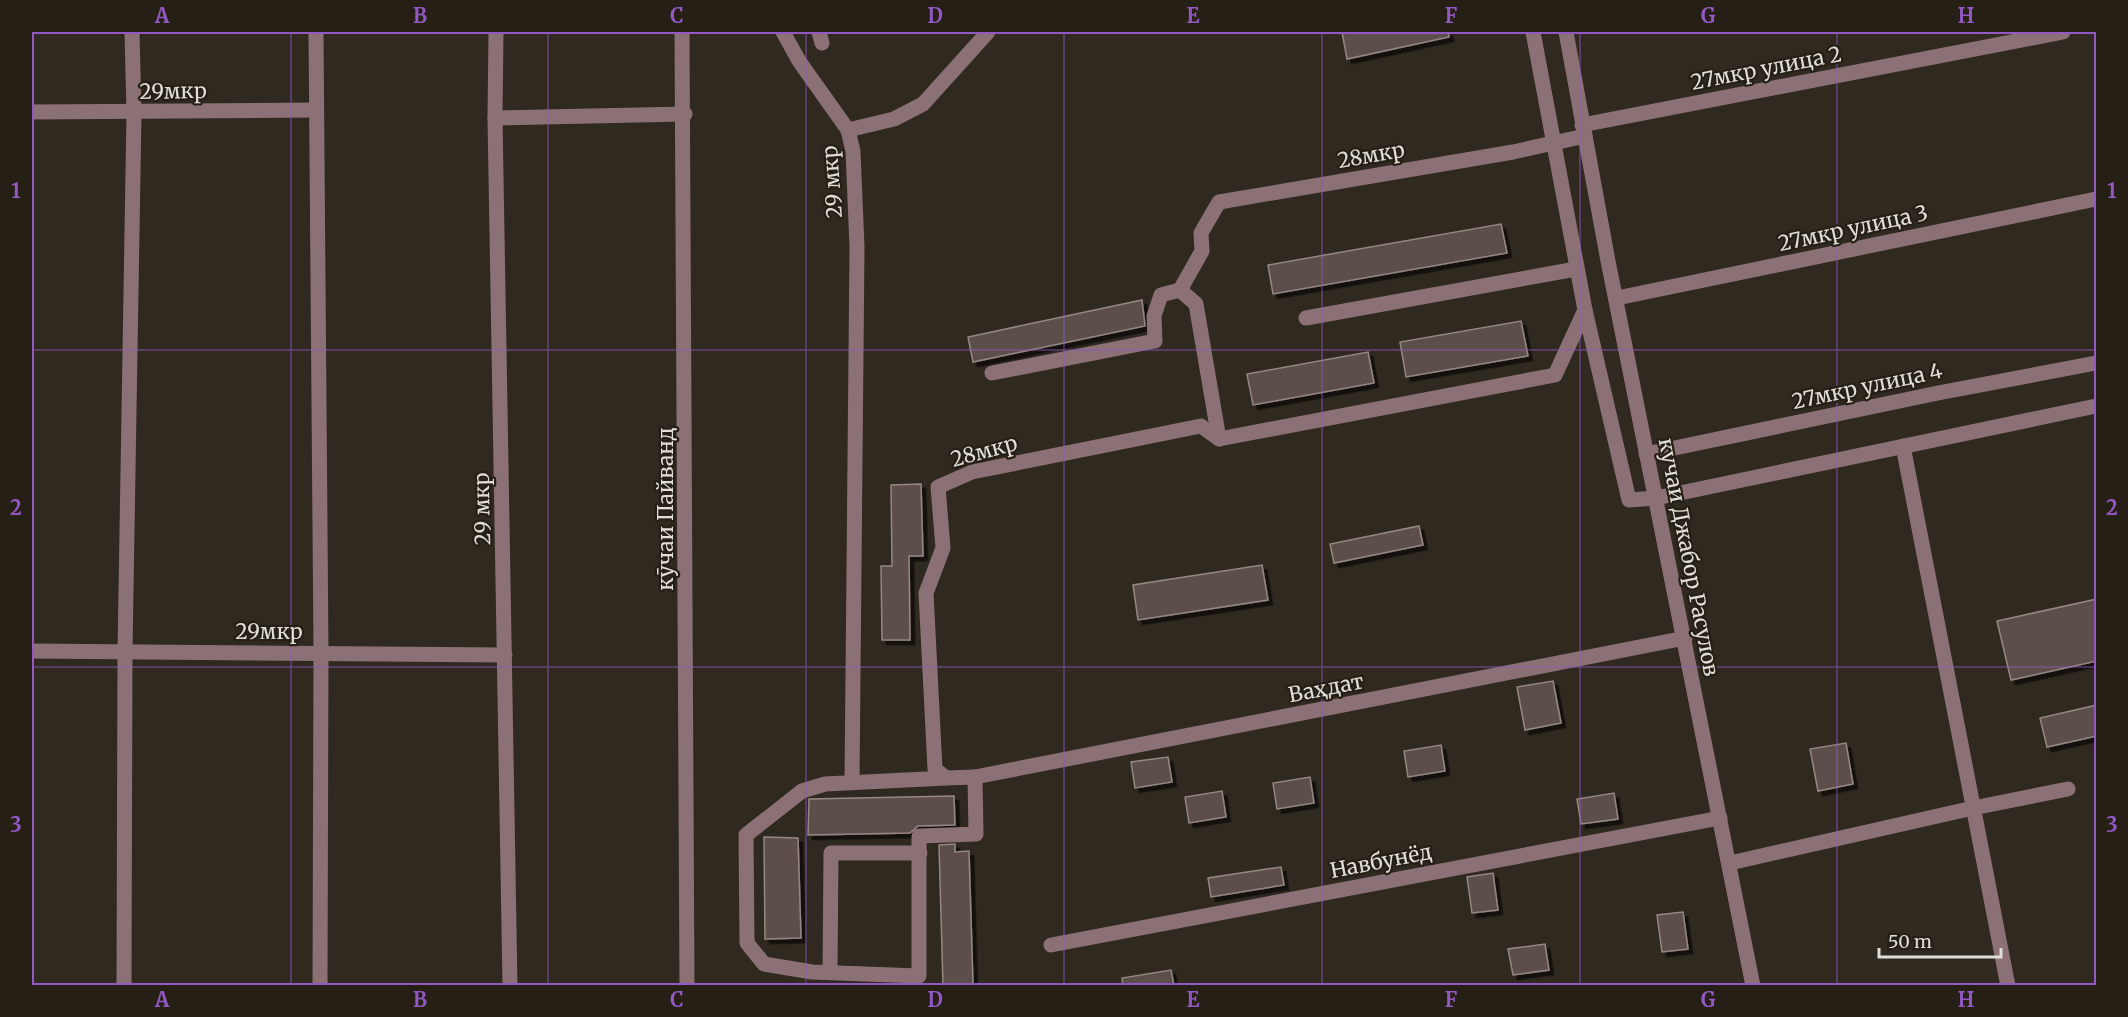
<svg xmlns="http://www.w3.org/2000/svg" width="2128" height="1017" font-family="Merriweather,serif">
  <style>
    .building { fill: #5c4f4b; stroke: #968782; stroke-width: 1.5; filter: url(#shadow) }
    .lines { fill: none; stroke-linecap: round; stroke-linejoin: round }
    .minor { stroke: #8b7075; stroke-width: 15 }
    .grid { fill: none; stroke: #9458c5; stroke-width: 1.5; stroke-opacity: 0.55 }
    .labels { text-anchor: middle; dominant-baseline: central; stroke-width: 4.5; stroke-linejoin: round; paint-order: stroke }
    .street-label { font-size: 21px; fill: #e1ddd7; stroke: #251f16 }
    .neatline { fill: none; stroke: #9458c5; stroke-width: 2 }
    .grid-label { font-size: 20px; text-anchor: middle; font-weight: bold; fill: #9458c5 }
  </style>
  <defs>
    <filter id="shadow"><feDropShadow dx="4.5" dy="4.5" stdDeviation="0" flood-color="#0009"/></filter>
  </defs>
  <rect width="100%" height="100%" fill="#2f2920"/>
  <!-- building -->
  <g class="building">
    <path d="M1342,32H1448L1449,37L1347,59Z"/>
    <path d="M1501,224L1507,253L1273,294L1268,265Z"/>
    <path d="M1142,300L1145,326L973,362L968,337Z"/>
    <path d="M1521,321L1528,356L1406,377L1400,342Z"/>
    <path d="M1368,352L1374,383L1253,405L1247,374Z"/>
    <path d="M921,484L923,556H909L910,640H882L881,566H892L891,485Z"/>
    <path d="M1419,526L1423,545L1334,563L1330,544Z"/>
    <path d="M1262,565L1268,600L1138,620L1133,585Z"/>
    <path d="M2097,599V661L2011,680L1997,621Z"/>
    <path d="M1553,681L1561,723L1525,730L1517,687Z"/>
    <path d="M2097,705V736L2047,747L2040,718Z"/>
    <path d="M1846,743L1853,784L1818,791L1810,749Z"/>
    <path d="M1441,745L1445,771L1408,777L1404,751Z"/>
    <path d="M1168,757L1172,782L1135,788L1131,762Z"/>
    <path d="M1310,777L1314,803L1277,809L1273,783Z"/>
    <path d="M1222,791L1226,817L1189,823L1185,797Z"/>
    <path d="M1614,793L1618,819L1581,824L1577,799Z"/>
    <path d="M954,796L955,825L918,826L910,833L808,835L809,799Z"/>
    <path d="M764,837L798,838L801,938L765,939Z"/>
    <path d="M955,844V852L969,851L973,986H943L939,845Z"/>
    <path d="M1281,867L1284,885L1211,897L1208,878Z"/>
    <path d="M1493,873L1498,910L1472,913L1467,877Z"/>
    <path d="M1683,912L1688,949L1662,952L1657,915Z"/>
    <path d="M1545,944L1549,970L1513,975L1508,949Z"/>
    <path d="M1171,970L1174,986H1123L1122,978Z"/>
  </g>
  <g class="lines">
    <!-- minor -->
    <g class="minor">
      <path d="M316,32L321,652L320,986"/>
      <path d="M496,32L495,118L510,986"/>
      <path d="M682,32L687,986"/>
      <path d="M783,32L799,61L848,130L853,151L857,247L852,782"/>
      <path d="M819,32L822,43"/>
      <path d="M1566,32L1608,261L1753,986"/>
      <path d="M32,112L316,110"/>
      <path d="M495,118L685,114"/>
      <path d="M1582,125L2063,32"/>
      <path d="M848,130L894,119L923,104L988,32"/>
      <path d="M1180,290L1202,251L1201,233L1219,202L1513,152L1585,136"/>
      <path d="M1617,298L2096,199"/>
      <path d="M1585,310L1629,500L1656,498L2096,406"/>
      <path d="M1306,318L1576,269"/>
      <path d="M992,373L1155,341L1154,316L1161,295L1180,290L1196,304L1219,439L1555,375L1585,310L1533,32"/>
      <path d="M1219,439L1201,426L972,472L938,487L943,548L926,593L935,769L946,778L975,777L1685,638"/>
      <path d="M1903,446L2008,986"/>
      <path d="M1646,454L1938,393L2096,363"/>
      <path d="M32,651L505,655"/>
      <path d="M946,778L825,784L802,791L746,835L747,943L764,964L812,972L919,976V836L976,834L975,777"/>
      <path d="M1730,863L1973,808L2068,789"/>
      <path d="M1051,945L1720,818"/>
      <path d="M830,972L831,853H920"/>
      <path d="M124,986L125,651L134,113L132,32"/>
    </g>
  </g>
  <!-- grid -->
  <path class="grid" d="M291,32V986M548,32V986M806,32V986M1064,32V986M1322,32V986M1580,32V986M1837,32V986M32,350H2096M32,667H2096"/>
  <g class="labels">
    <!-- street labels -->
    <g class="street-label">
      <text transform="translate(1766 68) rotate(-11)">27мкр улица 2</text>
      <text transform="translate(173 91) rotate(-1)">29мкр</text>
      <text transform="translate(1371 155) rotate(-10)">28мкр</text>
      <text transform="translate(832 182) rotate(-94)">29 мкр</text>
      <text transform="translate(1853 228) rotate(-12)">27мкр улица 3</text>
      <text transform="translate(1867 386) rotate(-12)">27мкр улица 4</text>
      <text transform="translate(984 451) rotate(-15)">28мкр</text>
      <text transform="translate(482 509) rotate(-91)">29 мкр</text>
      <text transform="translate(665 509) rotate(-90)">кӯчаи Пайванд</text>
      <text transform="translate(1689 557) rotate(79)">кучаи Джабор Расулов</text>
      <text x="269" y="631">29мкр</text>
      <text transform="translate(1326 688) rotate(-11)">Ваҳдат</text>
      <text transform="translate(1381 861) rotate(-11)">Навбунёд</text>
    </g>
  </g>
  <!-- border -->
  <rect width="2128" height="1017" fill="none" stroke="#251f16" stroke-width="66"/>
  <!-- scale -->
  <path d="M1879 948v9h122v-9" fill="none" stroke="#e1ddd7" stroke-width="3"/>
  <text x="1888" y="948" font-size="18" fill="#e1ddd7" stroke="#251f16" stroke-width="4.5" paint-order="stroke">50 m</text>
  <rect x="33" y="33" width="2062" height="951" class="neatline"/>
  <g class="grid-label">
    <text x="162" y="23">A</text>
    <text x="420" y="23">B</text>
    <text x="677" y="23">C</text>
    <text x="935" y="23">D</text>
    <text x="1193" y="23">E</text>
    <text x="1451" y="23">F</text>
    <text x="1708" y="23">G</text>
    <text x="1966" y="23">H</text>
    <text x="16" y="198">1</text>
    <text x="2112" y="198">1</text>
    <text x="16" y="515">2</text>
    <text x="2112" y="515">2</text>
    <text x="16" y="832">3</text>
    <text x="2112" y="832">3</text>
    <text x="162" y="1007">A</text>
    <text x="420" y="1007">B</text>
    <text x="677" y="1007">C</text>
    <text x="935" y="1007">D</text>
    <text x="1193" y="1007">E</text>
    <text x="1451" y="1007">F</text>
    <text x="1708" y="1007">G</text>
    <text x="1966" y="1007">H</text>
  </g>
</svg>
